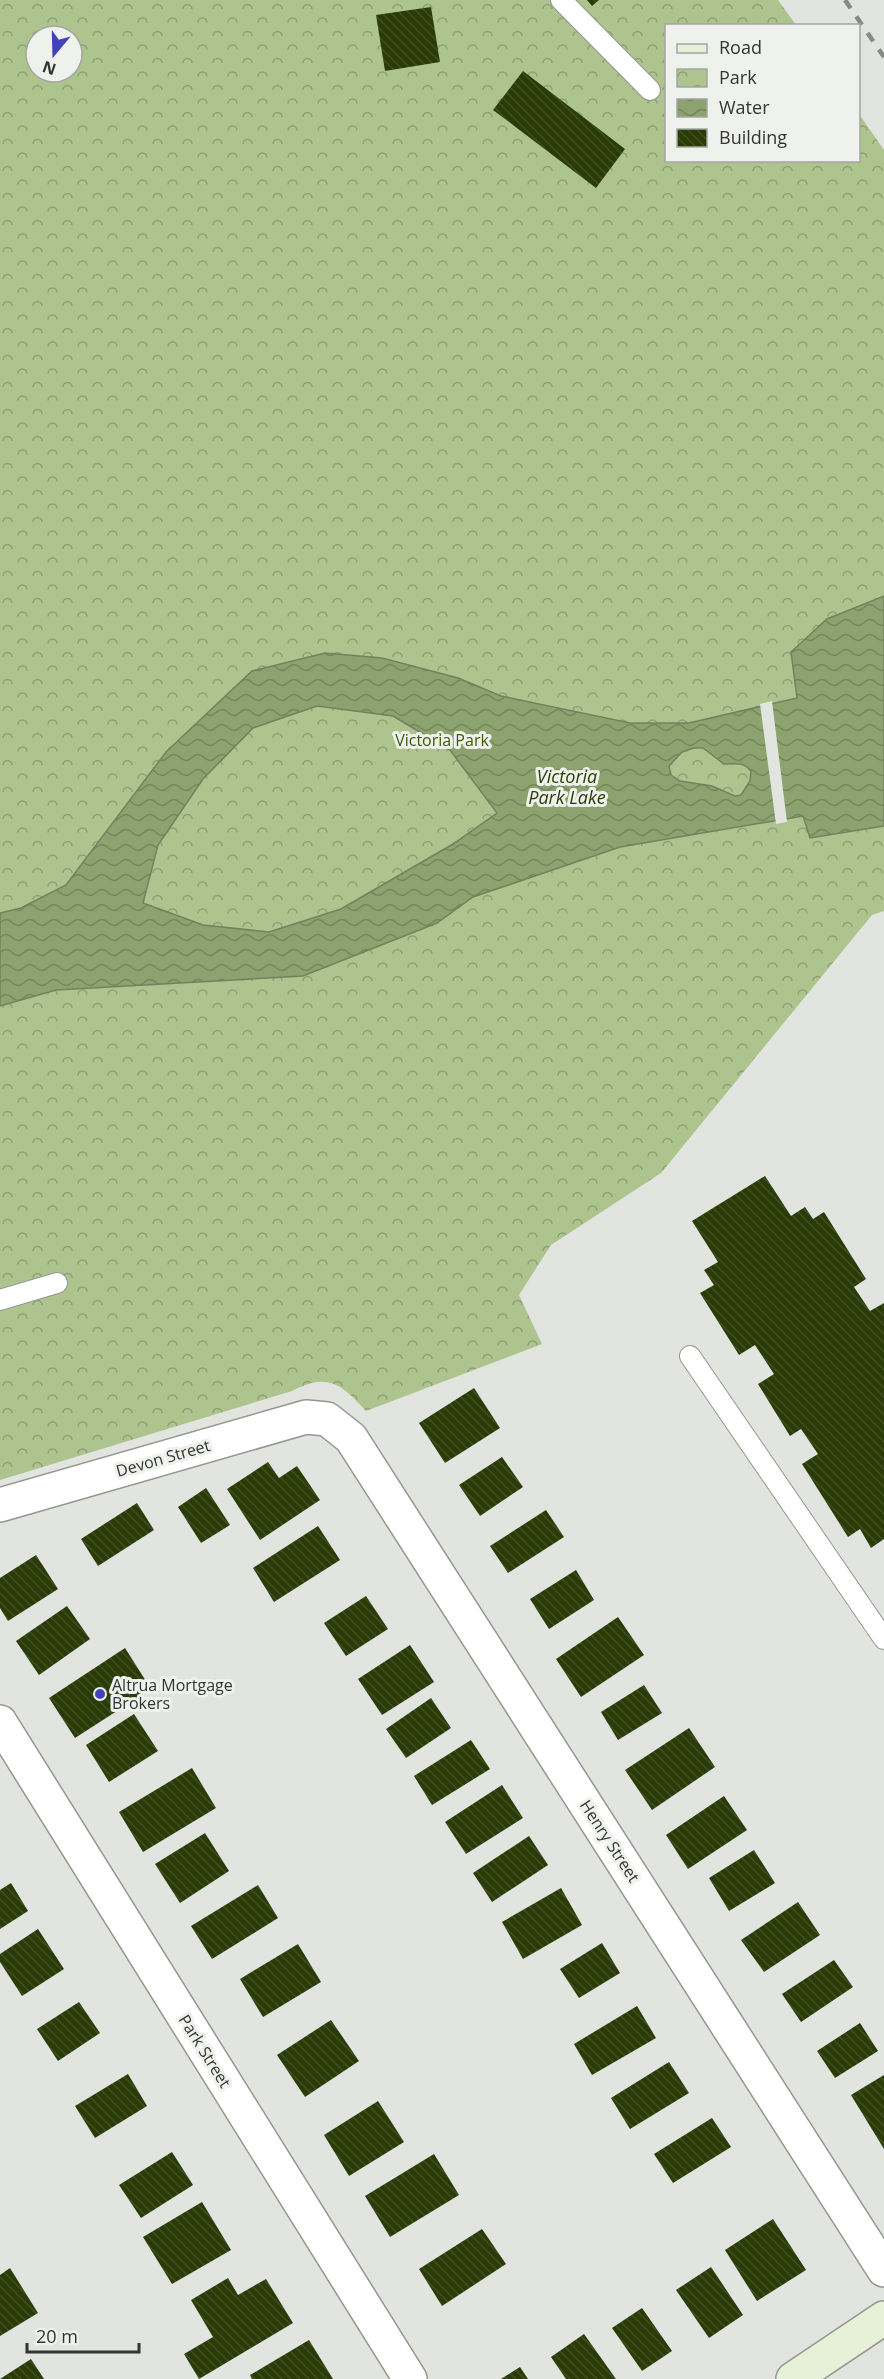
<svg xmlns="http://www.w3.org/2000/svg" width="884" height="2379" font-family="'Open Sans',sans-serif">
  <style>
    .park { fill: url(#park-crowns); fill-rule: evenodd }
    .water { fill: url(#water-waves); stroke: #72825d; stroke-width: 1.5; fill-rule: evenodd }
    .pier { fill: #e2e4e0 }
    .building { fill: url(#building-back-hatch) }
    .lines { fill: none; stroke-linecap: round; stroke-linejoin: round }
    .service-casing { stroke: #949692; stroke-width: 22 }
    .minor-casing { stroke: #949692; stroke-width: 36 }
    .secondary-casing { stroke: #949692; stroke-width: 36 }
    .service { stroke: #fff; stroke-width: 20 }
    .minor { stroke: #fff; stroke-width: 33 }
    .secondary { stroke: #e6f1d7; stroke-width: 33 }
    .rail { stroke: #888a87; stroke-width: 4.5; stroke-dasharray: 10 10; stroke-linecap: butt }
    .poi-dot { fill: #4342b8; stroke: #eff1ed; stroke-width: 2 }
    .labels { text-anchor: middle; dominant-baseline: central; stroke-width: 6; stroke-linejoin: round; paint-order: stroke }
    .park-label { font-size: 16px; fill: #3f5904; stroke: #eff1ed }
    .street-label { font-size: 16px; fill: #333433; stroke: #eff1ed }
    .poi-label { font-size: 16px; fill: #333433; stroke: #eff1ed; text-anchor: start }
    .water-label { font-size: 18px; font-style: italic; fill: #2a3e00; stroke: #eff1ed }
  </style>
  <defs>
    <pattern id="park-crowns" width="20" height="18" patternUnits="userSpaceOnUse" patternTransform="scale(1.5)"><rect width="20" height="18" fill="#adc48e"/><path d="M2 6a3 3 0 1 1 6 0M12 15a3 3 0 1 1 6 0" fill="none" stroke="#8da075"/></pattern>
    <pattern id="water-waves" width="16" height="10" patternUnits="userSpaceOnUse" patternTransform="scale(1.5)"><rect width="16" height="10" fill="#8da36f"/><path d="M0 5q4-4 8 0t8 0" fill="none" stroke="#74865c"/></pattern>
    <pattern id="building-back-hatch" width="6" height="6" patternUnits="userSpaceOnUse" patternTransform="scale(1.5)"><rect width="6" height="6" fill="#293b06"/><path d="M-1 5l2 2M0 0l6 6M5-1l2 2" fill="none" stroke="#404f22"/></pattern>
  </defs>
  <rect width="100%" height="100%" fill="#e2e4e0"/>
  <!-- park -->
  <path class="park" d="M0,0H778L796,25L666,26V160H858L859,114L884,150V911L872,915L661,1173L551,1245L519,1295L542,1344L366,1411C341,1384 328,1372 292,1391L0,1480ZM36,36H72V72H36Z"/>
  <!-- water -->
  <path class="water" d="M884,596V826L810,838L803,816L620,847L473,897L437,923L303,976L56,990L0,1006V913L21,908L66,885L166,752L252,671L325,653L382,658L458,678L501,696L630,723H689L797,698L791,652L827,619ZM317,706L393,716L450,750L497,813L453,844L341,909L269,932L203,925L143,903L158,845L203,779L253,728ZM694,748H703L724,764C736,764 743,761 751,771L750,781L741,795L735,796L712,786L680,781L671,775L669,766L682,752Z"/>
  <!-- pier -->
  <path class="pier" d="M772,701L787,822L776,824L760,704Z"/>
  <!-- building -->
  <g class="building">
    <path d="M587,0H599L592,6Z"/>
    <path d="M431,7L440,62L385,71L376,15Z"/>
    <path d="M523,71L625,149L596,188L493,110Z"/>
    <path d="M765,1176L791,1216L805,1207L813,1219L824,1212L866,1279L854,1287L870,1311L884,1303V1539L871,1548L860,1529L848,1537L802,1464L818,1454L801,1429L790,1436L758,1384L774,1374L755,1345L739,1355L700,1293L714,1285L704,1270L718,1262L692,1221Z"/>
    <path d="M474,1388L500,1428L445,1463L419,1423Z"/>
    <path d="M502,1457L523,1487L480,1516L459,1485Z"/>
    <path d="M268,1462L279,1478L297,1466L320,1500L260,1540L227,1489Z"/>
    <path d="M206,1488L230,1525L201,1543L178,1507Z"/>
    <path d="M137,1503L154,1530L98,1566L81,1539Z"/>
    <path d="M546,1510L564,1537L508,1573L490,1546Z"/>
    <path d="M318,1526L340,1560L274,1602L253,1568Z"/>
    <path d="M36,1555L58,1589L8,1621L0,1608V1578Z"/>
    <path d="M576,1570L594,1600L549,1629L530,1599Z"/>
    <path d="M366,1596L388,1629L346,1656L324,1623Z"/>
    <path d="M67,1606L90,1639L39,1675L16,1641Z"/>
    <path d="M618,1617L644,1655L581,1697L556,1659Z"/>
    <path d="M410,1645L434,1682L382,1715L358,1679Z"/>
    <path d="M125,1648L151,1689L75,1738L49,1698Z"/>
    <path d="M644,1685L662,1713L618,1740L601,1712Z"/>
    <path d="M431,1698L451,1728L406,1758L386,1729Z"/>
    <path d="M134,1714L158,1751L109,1782L86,1745Z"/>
    <path d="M689,1728L715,1767L652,1810L625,1770Z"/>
    <path d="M471,1740L490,1769L432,1805L414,1776Z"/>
    <path d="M192,1768L216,1808L143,1852L119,1812Z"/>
    <path d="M502,1785L523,1818L466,1854L445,1822Z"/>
    <path d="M724,1796L747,1830L688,1869L666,1835Z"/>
    <path d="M205,1833L229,1871L180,1903L155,1864Z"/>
    <path d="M529,1836L548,1865L492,1902L473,1873Z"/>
    <path d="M754,1850L775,1883L729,1911L709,1878Z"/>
    <path d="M11,1883L28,1911L0,1929V1890Z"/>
    <path d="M258,1885L278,1918L212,1959L191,1926Z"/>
    <path d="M561,1888L582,1925L523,1959L502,1922Z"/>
    <path d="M798,1902L820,1935L764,1972L741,1940Z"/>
    <path d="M38,1929L64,1969L22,1996L0,1962V1954Z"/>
    <path d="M602,1943L620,1973L579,1998L560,1969Z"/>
    <path d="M298,1944L321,1982L263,2017L240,1979Z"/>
    <path d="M834,1960L853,1987L801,2022L782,1994Z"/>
    <path d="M79,2002L100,2033L58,2061L37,2029Z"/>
    <path d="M637,2006L656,2038L592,2075L574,2044Z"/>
    <path d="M331,2020L359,2061L305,2097L277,2055Z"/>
    <path d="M860,2023L878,2051L835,2078L817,2051Z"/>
    <path d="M669,2062L689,2093L630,2129L611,2098Z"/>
    <path d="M128,2074L147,2106L95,2138L75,2106Z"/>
    <path d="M884,2075V2149L851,2095Z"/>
    <path d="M378,2101L404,2142L349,2176L324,2135Z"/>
    <path d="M712,2118L731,2147L673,2183L654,2154Z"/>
    <path d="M172,2152L193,2185L141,2218L119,2185Z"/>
    <path d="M434,2154L459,2195L390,2237L365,2196Z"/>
    <path d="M202,2202L231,2250L172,2284L143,2237Z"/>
    <path d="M773,2219L806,2270L757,2301L725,2250Z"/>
    <path d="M482,2229L506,2264L442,2306L419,2269Z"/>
    <path d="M711,2267L743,2315L709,2338L676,2290Z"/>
    <path d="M10,2268L38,2313L0,2336V2275Z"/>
    <path d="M228,2278L238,2295L266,2279L293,2323L199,2379L184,2354L213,2337L191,2300Z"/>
    <path d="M642,2308L672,2351L642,2371L612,2328Z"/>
    <path d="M584,2334L616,2379H566L551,2357Z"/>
    <path d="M309,2340L333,2379H252L250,2375Z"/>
    <path d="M31,2359L44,2379H0Z"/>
    <path d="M520,2367L528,2379H501Z"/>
  </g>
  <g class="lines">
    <defs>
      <g id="service">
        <path d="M561,0L650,90"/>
        <path d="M0,1300L57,1283"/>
        <path d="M690,1356L884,1639"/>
      </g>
      <g id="minor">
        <path d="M0,1505L306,1417L327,1419L351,1438L884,2270"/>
        <path d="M0,1722L410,2379"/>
      </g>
      <path id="secondary" d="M793,2379L884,2318"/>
    </defs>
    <!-- service casing -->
    <use href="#service" class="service-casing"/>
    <!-- minor casing -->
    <use href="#minor" class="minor-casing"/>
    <!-- secondary casing -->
    <use href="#secondary" class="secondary-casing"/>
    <!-- service -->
    <use href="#service" class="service"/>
    <!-- minor -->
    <use href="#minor" class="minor"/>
    <!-- secondary -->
    <use href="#secondary" class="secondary"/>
    <!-- rail -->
    <path class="rail" d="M845,0L884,57"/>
  </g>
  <!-- markers -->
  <circle class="poi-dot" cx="100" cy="1694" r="6"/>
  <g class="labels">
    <!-- park labels -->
    <g class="park-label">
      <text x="442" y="740">Victoria Park</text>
    </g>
    <!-- street labels -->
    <g class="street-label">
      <text transform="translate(163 1458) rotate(-16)">Devon Street</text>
      <text transform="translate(610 1841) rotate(57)">Henry Street</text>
      <text transform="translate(205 2051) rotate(58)">Park Street</text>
    </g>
    <!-- poi labels -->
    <g class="poi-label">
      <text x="112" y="1685">Altrua Mortgage<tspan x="112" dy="18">Brokers</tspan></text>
    </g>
    <!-- water labels -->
    <g class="water-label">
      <text x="567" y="776">Victoria<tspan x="567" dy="21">Park Lake</tspan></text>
    </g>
  </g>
  <!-- legend -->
  <rect x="665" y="24" width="195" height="138" fill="#eff1ed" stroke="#a4a5a3" stroke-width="1.5"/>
  <rect x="677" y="44" width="30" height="9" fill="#e6f1d7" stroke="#a4a5a3" stroke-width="1.5"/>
  <text x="719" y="54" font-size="18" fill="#333433">Road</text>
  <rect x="677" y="69" width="30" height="18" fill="url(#park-crowns)" stroke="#a4a5a3" stroke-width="1.5"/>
  <text x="719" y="84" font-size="18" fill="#333433">Park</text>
  <rect x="677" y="99" width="30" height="18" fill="url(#water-waves)" stroke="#a4a5a3" stroke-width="1.5"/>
  <text x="719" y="114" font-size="18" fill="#333433">Water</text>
  <rect x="677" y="129" width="30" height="18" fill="url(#building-back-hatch)" stroke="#a4a5a3" stroke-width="1.5"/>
  <text x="719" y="144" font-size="18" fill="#333433">Building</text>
  <!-- north arrow -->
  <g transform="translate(54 54) rotate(199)"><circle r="28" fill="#eff1ed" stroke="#a4a5a3" stroke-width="1.5"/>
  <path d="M0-4.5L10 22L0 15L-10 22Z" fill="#4342b8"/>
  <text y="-9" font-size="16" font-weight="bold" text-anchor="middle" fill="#333433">N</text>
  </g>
  <!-- scale -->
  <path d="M27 2343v9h112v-9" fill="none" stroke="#333433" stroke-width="3"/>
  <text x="36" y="2343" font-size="18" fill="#333433" stroke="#eff1ed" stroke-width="4.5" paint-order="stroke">20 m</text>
</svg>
